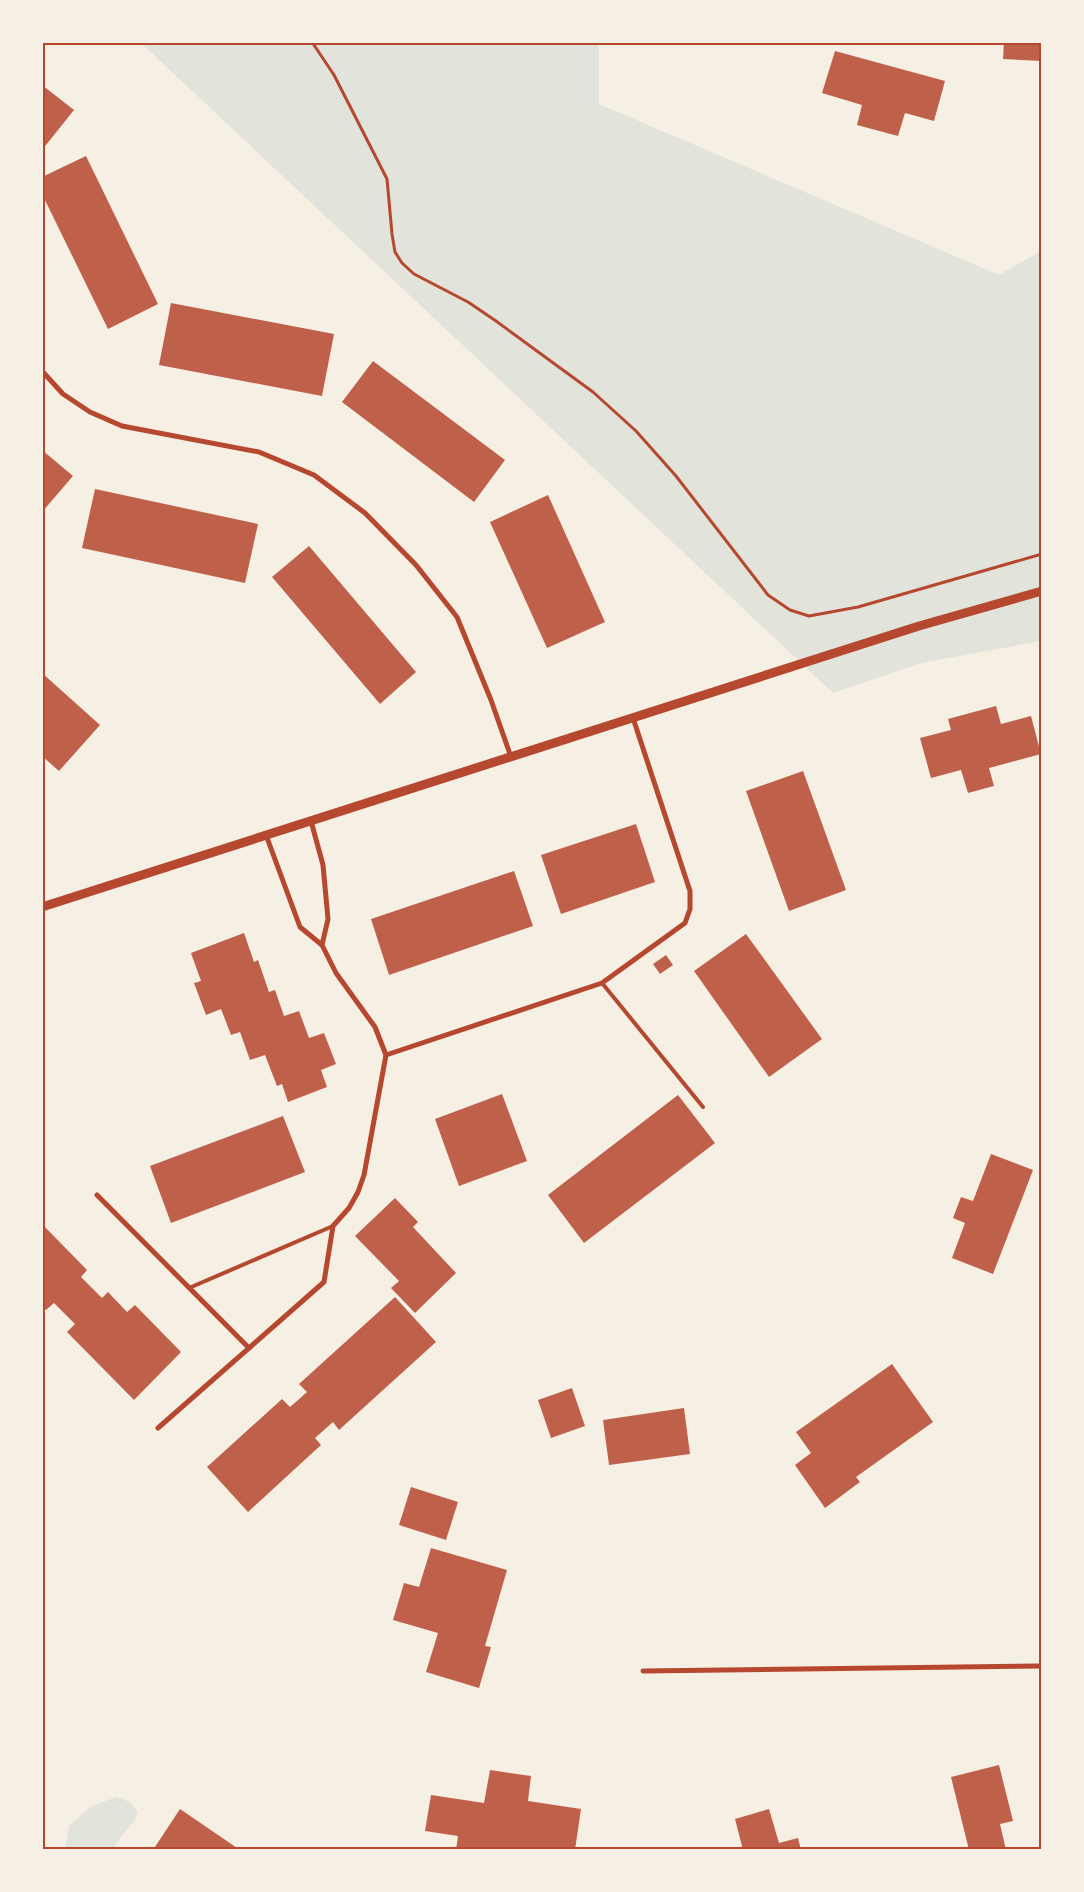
<svg xmlns="http://www.w3.org/2000/svg" width="1084" height="1892" font-family="'Sofia Sans Condensed',sans-serif">
  <style>
    .green { fill: #e2e4dc }
    .building { fill: #bf614a }
    .lines { fill: none; stroke-linecap: round; stroke-linejoin: round }
    .path { stroke: #b5482f; stroke-width: 3 }
    .service { stroke: #b5482f; stroke-width: 4 }
    .minor { stroke: #b5482f; stroke-width: 5 }
    .tertiary { stroke: #b5482f; stroke-width: 9 }
    .neatline { fill: none; stroke: #b5482f; stroke-width: 2 }
  </style>
  <rect width="100%" height="100%" fill="#f6efe4"/>
  <!-- green -->
  <g class="green">
    <path d="M141,43H599V104L999,275L1041,251V641L921,663L833,693Z"/>
    <path d="M116,1797L130,1802L138,1812C134,1827 118,1835 114,1849H65L69,1826L90,1807Z"/>
  </g>
  <!-- building -->
  <g class="building">
    <path d="M1004,42H1042V61L1003,59Z"/>
    <path d="M835,51L945,81L934,121L905,113L898,136L857,125L862,105L822,93Z"/>
    <path d="M42,85L74,110L42,150Z"/>
    <path d="M86,156L158,304L108,329L42,194V177Z"/>
    <path d="M171,303L334,334L322,396L159,365Z"/>
    <path d="M373,361L505,460L474,502L342,402Z"/>
    <path d="M42,450L73,476L42,512Z"/>
    <path d="M95,489L258,524L245,583L82,548Z"/>
    <path d="M548,495L605,622L547,648L490,522Z"/>
    <path d="M309,546L416,672L380,704L272,577Z"/>
    <path d="M42,673L100,725L59,771L42,756Z"/>
    <path d="M996,706L1001,724L1031,716L1041,754L989,768L994,786L968,793L961,770L931,778L920,738L951,730L948,719Z"/>
    <path d="M803,771L846,890L789,911L746,791Z"/>
    <path d="M636,824L655,882L561,914L541,855Z"/>
    <path d="M514,871L533,926L389,975L371,919Z"/>
    <path d="M244,933L254,962L258,960L269,992L275,990L284,1016L299,1011L309,1038L324,1033L336,1064L321,1070L327,1087L288,1102L282,1084L277,1086L265,1055L250,1060L240,1032L231,1035L221,1009L206,1015L194,983L201,981L191,953Z"/>
    <path d="M746,934L822,1039L769,1077L694,971Z"/>
    <path d="M666,955L673,965L660,974L653,964Z"/>
    <path d="M502,1094L527,1161L459,1186L435,1119Z"/>
    <path d="M678,1095L715,1143L584,1243L548,1195Z"/>
    <path d="M283,1116L305,1172L171,1223L150,1166Z"/>
    <path d="M991,1154L1033,1170L993,1274L952,1258L965,1223L953,1218L961,1197L973,1201Z"/>
    <path d="M395,1198L418,1222L413,1227L456,1273L415,1313L391,1288L399,1281L355,1236Z"/>
    <path d="M42,1224L87,1270L81,1277L102,1298L108,1292L127,1312L135,1305L181,1352L134,1400L67,1332L75,1324L54,1303L46,1310L42,1306Z"/>
    <path d="M395,1297L436,1342L339,1430L333,1422L315,1438L321,1445L248,1512L207,1467L282,1399L290,1407L297,1401L307,1392L299,1384Z"/>
    <path d="M892,1364L933,1422L856,1477L860,1482L825,1508L795,1465L811,1453L796,1432Z"/>
    <path d="M572,1388L585,1426L551,1438L538,1400Z"/>
    <path d="M684,1408L690,1454L609,1465L603,1420Z"/>
    <path d="M411,1487L458,1502L446,1540L399,1525Z"/>
    <path d="M431,1548L507,1570L485,1646L491,1647L479,1688L426,1672L438,1633L393,1620L404,1583L419,1587Z"/>
    <path d="M999,1765L1013,1821L1000,1824L1006,1850H969L951,1777Z"/>
    <path d="M490,1770L531,1776L528,1801L581,1809L575,1850H456L458,1836L425,1831L431,1795L484,1803Z"/>
    <path d="M180,1809L202,1824L240,1850H153Z"/>
    <path d="M769,1809L779,1843L798,1838L801,1850H743L735,1819Z"/>
  </g>
  <g class="lines">
    <!-- path -->
    <path class="path" d="M312,42L334,75L387,179L392,234L395,252L402,263L414,274L468,302L496,321L593,392L636,431L676,476L768,595L790,610L809,616L858,607L1042,554"/>
    <!-- service -->
    <g class="service">
      <path d="M602,983L703,1107"/>
      <path d="M189,1288L333,1226"/>
    </g>
    <!-- minor -->
    <g class="minor">
      <path d="M42,371L63,394L90,412L122,426L259,452L314,475L365,513L416,565L457,617L491,700L511,757"/>
      <path d="M311,821L323,865L328,919L322,945"/>
      <path d="M386,1055L602,983L685,923L690,909V891L633,718"/>
      <path d="M97,1195L249,1348"/>
      <path d="M158,1428L324,1282L333,1226L349,1208L358,1192L364,1175L386,1055L375,1027L336,973L322,945L300,927L266,835"/>
      <path d="M643,1671L1042,1666"/>
    </g>
    <!-- tertiary -->
    <path class="tertiary" d="M42,907L919,626L1042,591"/>
  </g>
  <!-- border -->
  <rect width="1084" height="1892" fill="none" stroke="#f6efe4" stroke-width="88"/>
  <rect x="44" y="44" width="996" height="1804" class="neatline"/>
</svg>
